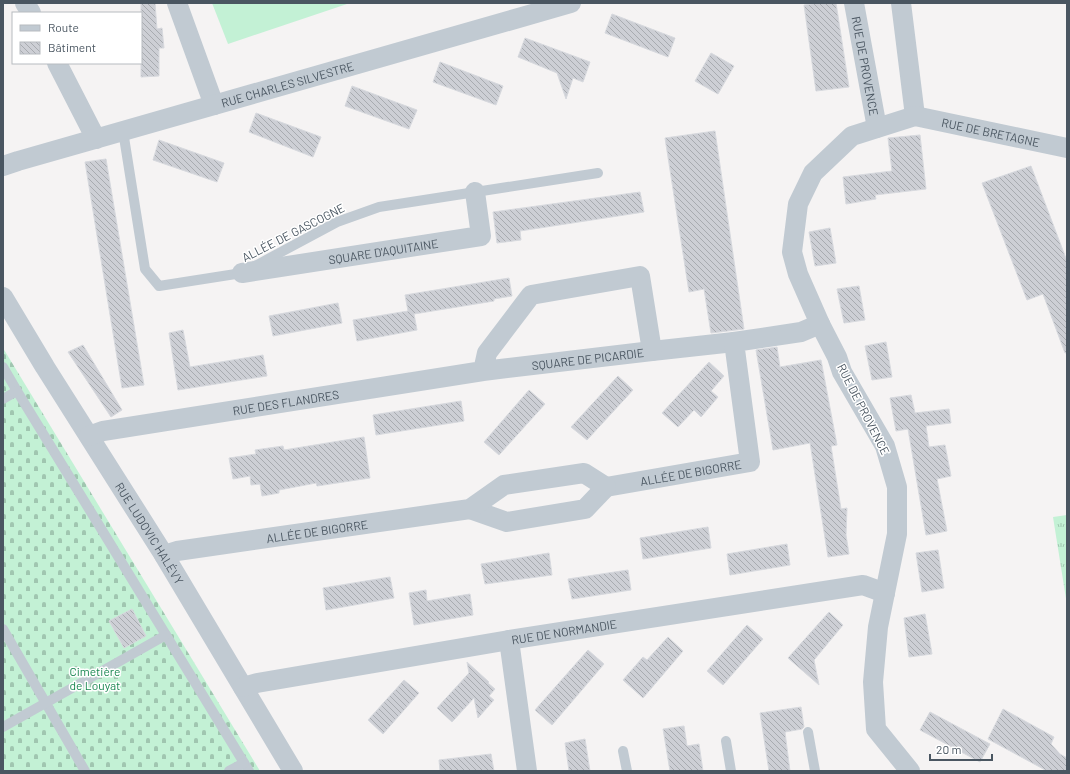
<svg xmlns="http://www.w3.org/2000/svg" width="1070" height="774" font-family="Barlow,sans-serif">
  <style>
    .cemetery { fill: url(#cemetery-stones) }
    .park { fill: url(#park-tufts) }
    .garden { fill: #c3f1d5 }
    .building { fill: url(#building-back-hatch); stroke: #d7d9de }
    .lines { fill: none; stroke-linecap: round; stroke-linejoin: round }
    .lane { stroke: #c1cad2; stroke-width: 10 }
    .street { stroke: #c1cad2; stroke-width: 20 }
    .labels { text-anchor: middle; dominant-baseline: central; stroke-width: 3; stroke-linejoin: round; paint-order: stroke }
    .street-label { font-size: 12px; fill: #4a5661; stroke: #fff }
    .park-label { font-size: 12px; fill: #17864f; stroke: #fff }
  </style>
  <defs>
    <pattern id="cemetery-stones" width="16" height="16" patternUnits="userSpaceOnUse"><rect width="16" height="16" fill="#c3f1d5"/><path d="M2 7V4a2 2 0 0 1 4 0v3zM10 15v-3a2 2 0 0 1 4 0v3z" fill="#a0c6b0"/></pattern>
    <pattern id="park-tufts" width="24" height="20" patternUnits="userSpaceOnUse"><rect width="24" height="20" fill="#c3f1d5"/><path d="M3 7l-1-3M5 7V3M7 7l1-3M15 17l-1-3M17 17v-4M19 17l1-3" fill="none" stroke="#a0c6b0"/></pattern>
    <pattern id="building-back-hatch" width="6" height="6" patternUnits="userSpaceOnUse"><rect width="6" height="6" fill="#cdcfd5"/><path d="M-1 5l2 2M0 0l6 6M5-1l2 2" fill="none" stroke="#a8abb0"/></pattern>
  </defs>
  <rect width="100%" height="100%" fill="#f5f3f3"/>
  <!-- cemetery -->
  <path class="cemetery" d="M3,348L260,771H3Z"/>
  <!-- park -->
  <path class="park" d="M1067,515V605L1053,517Z"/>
  <!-- garden -->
  <path class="garden" d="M212,3H350L228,44Z"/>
  <!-- building -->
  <g class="building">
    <path d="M141,3H155L157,29L162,28L164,48H159V76L141,77Z"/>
    <path d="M819,3H836L849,87L816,91L804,5Z"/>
    <path d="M612,14L675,38L668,57L605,33Z"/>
    <path d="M525,38L590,62L583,82L573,78L566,99L557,73L518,57Z"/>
    <path d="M711,53L734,66L718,94L695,81Z"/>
    <path d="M440,62L503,86L496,105L433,82Z"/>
    <path d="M352,86L417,110L409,129L345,106Z"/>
    <path d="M256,113L321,137L313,157L249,132Z"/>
    <path d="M715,131L744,329L711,333L704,289L689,292L665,138Z"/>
    <path d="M920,135L926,189L875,195L876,199L846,204L843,177L892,171L888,138Z"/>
    <path d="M159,140L224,163L217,182L153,160Z"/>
    <path d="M106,159L144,385L122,388L85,162Z"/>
    <path d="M1031,166L1067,261V353H1065L1043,294L1027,300L982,183Z"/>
    <path d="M640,192L644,212L520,231L521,240L497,243L493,212Z"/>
    <path d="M830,228L836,263L815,266L809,232Z"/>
    <path d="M509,278L512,296L494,299V301L414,314L417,330L357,341L353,320L408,311L405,295Z"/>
    <path d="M859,286L865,320L844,323L837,289Z"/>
    <path d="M338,303L342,323L273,336L269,316Z"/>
    <path d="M183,330L190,367L263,355L267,376L178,390L169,333Z"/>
    <path d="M886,342L892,377L872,380L865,346Z"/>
    <path d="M83,345L122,410L111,417L68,352Z"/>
    <path d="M777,347L780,367L821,360L837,445L831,446L841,509L847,508L846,535L849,554L828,557L810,443L773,450L756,350Z"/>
    <path d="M709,362L724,376L711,391L718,397L701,417L694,410L678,427L662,413Z"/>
    <path d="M618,376L633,390L587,440L571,427Z"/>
    <path d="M529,390L545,404L499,455L484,442Z"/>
    <path d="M911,395L915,413L949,409L951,423L926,426L929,447L945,445L951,476L937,479L947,531L926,535L908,429L896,431L890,398Z"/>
    <path d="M461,401L464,421L376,435L373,415Z"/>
    <path d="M364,437L370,478L317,486L316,483L279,490V493L262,496L260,484L251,485L250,476L233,479L229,458L256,454L255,450L283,446L284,450Z"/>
    <path d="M708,527L711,548L643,559L640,538Z"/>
    <path d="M787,544L790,565L730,575L727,554Z"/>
    <path d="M938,550L944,588L922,592L916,553Z"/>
    <path d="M549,553L552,575L485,584L481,564Z"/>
    <path d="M628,570L631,590L572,599L568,579Z"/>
    <path d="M390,577L394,598L326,610L323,588Z"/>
    <path d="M426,590L427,601L470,594L473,615L414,625L409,593Z"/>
    <path d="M132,609L146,636L124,648L109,621Z"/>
    <path d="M829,612L843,625L814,660L819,685L788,658Z"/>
    <path d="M925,614L932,654L909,657L904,618Z"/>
    <path d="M747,625L763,639L723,685L707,671Z"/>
    <path d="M668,637L683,651L643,698L623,680L643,657L647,660Z"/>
    <path d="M588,650L604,664L552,725L535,710Z"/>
    <path d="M467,662L489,682L488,683L495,689L489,696L494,700L478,718L474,698L452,722L437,708L469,673Z"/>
    <path d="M404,680L419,693L383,734L368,720Z"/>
    <path d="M801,707L804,727L802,729L785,732L790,771H769L760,713Z"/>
    <path d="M1003,709L1054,737L1051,744L1060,754L1067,758V771H1047L988,739Z"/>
    <path d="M930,712L990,744L980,762L920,730Z"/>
    <path d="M684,726L687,746L699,744L703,771H670L663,729Z"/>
    <path d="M585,739L590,771H569L565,743Z"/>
    <path d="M491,754L494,771H440L439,760Z"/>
  </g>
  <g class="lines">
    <!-- lane -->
    <g class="lane">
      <path d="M123,131L145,269L159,286L242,273L337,222L379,207L598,173"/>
      <path d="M3,367L17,391"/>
      <path d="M3,399L17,391L249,771"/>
      <path d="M3,629L85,771"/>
      <path d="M3,727L166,635"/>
      <path d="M808,732L815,771"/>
      <path d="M726,741L731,771"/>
      <path d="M623,751L627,771"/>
      <path d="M229,771L244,763"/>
    </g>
    <!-- street -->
    <g class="street">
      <path d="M25,3L31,13"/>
      <path d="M177,3L214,105"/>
      <path id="s1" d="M854,3L877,128"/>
      <path d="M901,3L915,116"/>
      <path d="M57,63L96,139"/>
      <path id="s2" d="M3,166L18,161L571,3"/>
      <path id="s3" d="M242,273L481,236L475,192"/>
      <path id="s4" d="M3,297L45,367L164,555L293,771"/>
      <path d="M652,351L734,342"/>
      <path id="s5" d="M89,436L103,431L483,371L652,351L640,276L531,295L487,353L483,371"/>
      <path id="s6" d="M606,487L750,462L734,342L801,332L820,324"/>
      <path d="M470,509L507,522L585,509L606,487"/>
      <path id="s7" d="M164,555L177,551L470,509L504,485L584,473L606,487"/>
      <path d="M509,640L527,771"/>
      <path id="s8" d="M243,687L257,683L509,640L863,585L885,593"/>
      <path id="s9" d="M910,771L876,729L873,682L878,627L897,534V487L885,446L842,372L837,357L820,324L798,274L792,252L798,204L813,173L852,136L915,116L1067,148"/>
    </g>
  </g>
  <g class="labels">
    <!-- street labels -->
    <g class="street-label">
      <text stroke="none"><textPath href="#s1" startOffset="64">RUE DE PROVENCE</textPath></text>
      <text stroke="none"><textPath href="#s2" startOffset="296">RUE CHARLES SILVESTRE</textPath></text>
      <text stroke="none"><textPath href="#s9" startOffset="837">RUE DE BRETAGNE</textPath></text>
      <text transform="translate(293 232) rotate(-27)">ALLÉE DE GASCOGNE</text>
      <text stroke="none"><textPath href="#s3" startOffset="143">SQUARE D'AQUITAINE</textPath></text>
      <text stroke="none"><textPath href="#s5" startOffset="505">SQUARE DE PICARDIE</textPath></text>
      <text stroke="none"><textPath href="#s5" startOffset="200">RUE DES FLANDRES</textPath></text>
      <text transform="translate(864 409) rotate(63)">RUE DE PROVENCE</text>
      <text stroke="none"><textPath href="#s6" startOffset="86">ALLÉE DE BIGORRE</textPath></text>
      <text stroke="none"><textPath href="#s7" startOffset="155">ALLÉE DE BIGORRE</textPath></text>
      <text stroke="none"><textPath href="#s4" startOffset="278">RUE LUDOVIC HALÉVY</textPath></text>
      <text stroke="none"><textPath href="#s8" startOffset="326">RUE DE NORMANDIE</textPath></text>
    </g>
    <!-- park labels -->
    <g class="park-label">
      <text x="95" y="671">Cimetière<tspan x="95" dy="14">de Louyat</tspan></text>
    </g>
  </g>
  <!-- border -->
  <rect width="1070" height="774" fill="none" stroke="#4a5661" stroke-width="8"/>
  <!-- legend -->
  <rect x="12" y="12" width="130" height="52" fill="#ffffff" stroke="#b7bbc0"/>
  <rect x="20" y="25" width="20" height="6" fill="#c1cad2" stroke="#b7bbc0"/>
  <text x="48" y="32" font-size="12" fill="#4a5661">Route</text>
  <rect x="20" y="42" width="20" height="12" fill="url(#building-back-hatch)" stroke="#b7bbc0"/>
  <text x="48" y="52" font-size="12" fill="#4a5661">Bâtiment</text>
  <!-- scale -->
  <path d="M930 754v6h62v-6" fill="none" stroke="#4a5661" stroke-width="2"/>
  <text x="936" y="754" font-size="12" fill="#4a5661" stroke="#ffffff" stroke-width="3" paint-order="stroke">20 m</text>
</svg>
